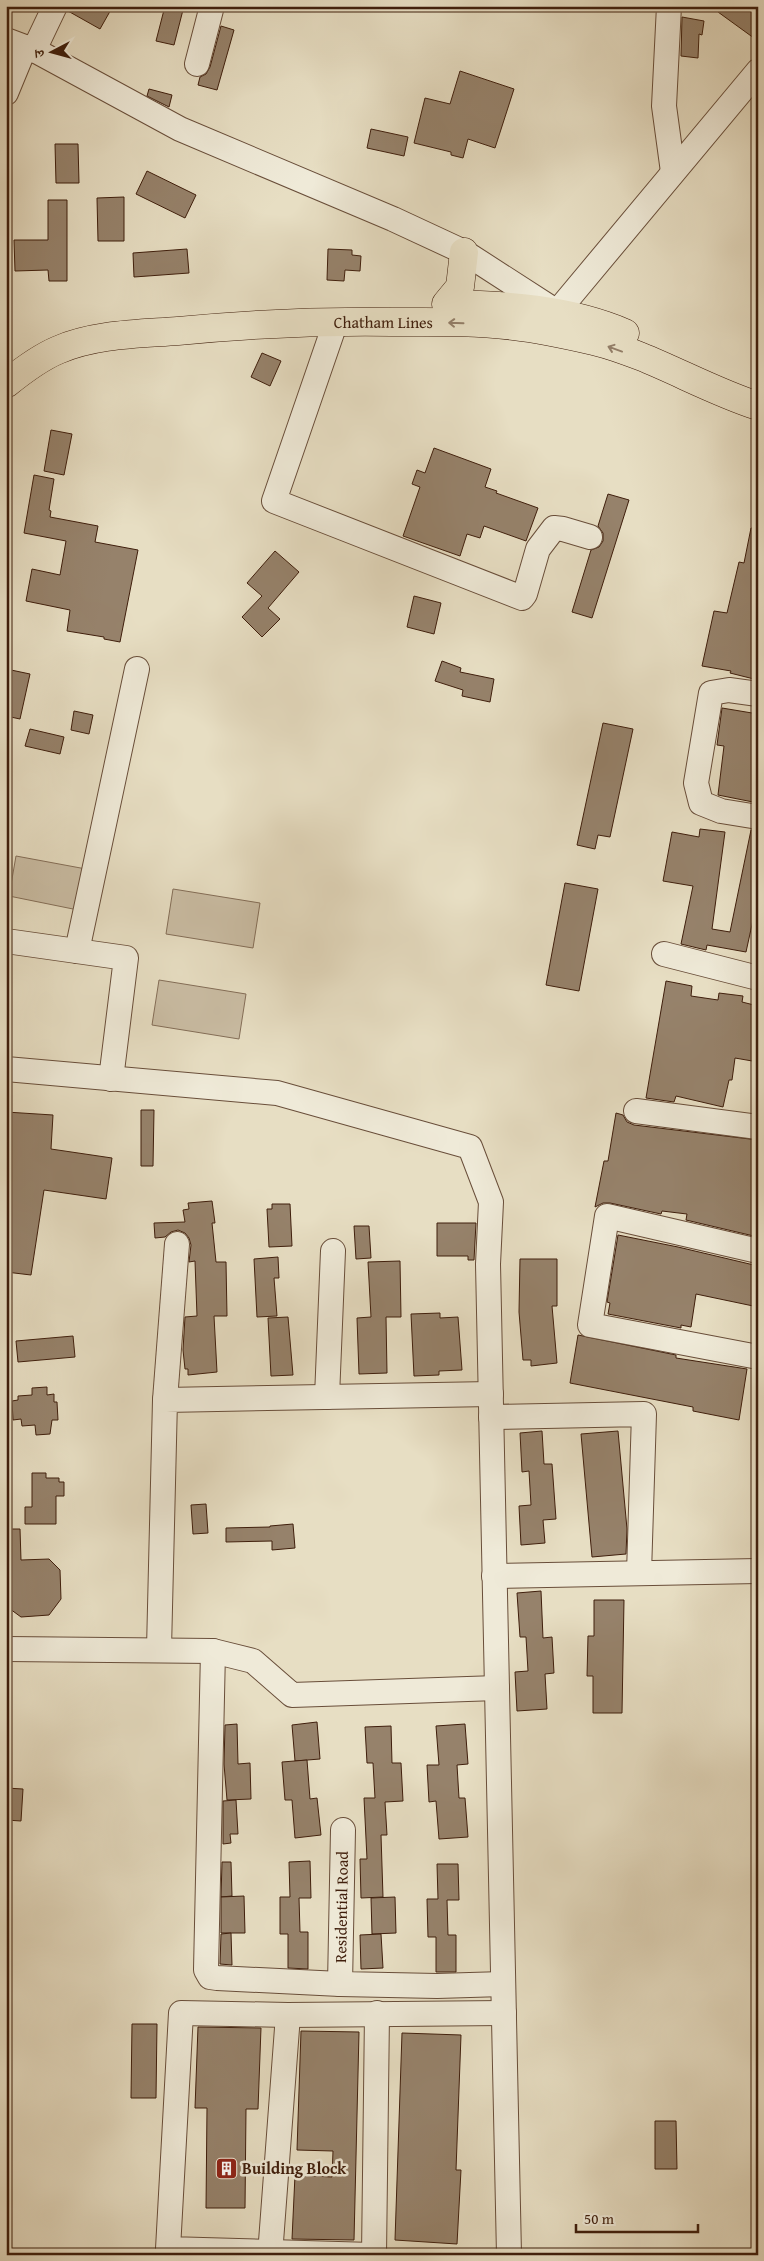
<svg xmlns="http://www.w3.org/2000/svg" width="764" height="2261" font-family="'Gentium Book Plus','Noto Serif Devanagari',serif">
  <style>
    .green { fill: #cabda4; stroke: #846e58 }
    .building { fill: #96826b; stroke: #3f1e0c }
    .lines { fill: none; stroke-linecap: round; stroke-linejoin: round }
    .minor-casing { stroke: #694e3a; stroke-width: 26 }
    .highway-casing { stroke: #3f1e0c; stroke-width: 29 }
    .minor { stroke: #efead8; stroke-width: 24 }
    .highway { stroke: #e7dec3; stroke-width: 28 }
    .oneway { stroke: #937e68 }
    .labels { text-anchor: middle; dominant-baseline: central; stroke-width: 5; stroke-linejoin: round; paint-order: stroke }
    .street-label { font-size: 16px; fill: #3f1e0c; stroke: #efead8 }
    .poi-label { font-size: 16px; font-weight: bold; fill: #3f1e0c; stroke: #efead8; text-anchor: start }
  </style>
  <rect width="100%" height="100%" fill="#e7dec3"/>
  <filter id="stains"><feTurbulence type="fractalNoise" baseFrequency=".004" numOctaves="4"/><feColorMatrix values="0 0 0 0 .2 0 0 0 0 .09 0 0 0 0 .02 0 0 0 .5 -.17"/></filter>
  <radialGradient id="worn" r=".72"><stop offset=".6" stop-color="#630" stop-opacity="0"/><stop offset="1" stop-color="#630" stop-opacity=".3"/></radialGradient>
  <!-- green -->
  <g class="green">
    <path d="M16,856L86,869L78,910L9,896Z"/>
    <path d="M173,889L260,903L253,948L166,934Z"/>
    <path d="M159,980L246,994L239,1039L152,1025Z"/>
  </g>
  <!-- building -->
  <g class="building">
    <path d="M69,6H113L100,29L68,11Z"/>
    <path d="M165,6H184L174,45L156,41Z"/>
    <path d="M745,8L758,17V41L718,12Z"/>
    <path d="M682,17L704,21L702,35L699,34L698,58L681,56Z"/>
    <path d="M221,26L234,30L217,90L198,85L200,77L206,74L210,67Z"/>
    <path d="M460,71L514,89L495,148L468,139L463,158L451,155V152L414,143L425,98L450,104Z"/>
    <path d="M149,89L172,95L169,107L147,96Z"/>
    <path d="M371,129L408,137L404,156L367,148Z"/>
    <path d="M55,144H78L79,183H56Z"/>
    <path d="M147,171L196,195L185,218L136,194Z"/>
    <path d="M124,197V241H98L97,198Z"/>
    <path d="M48,200H67V281H49L48,270L15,271L14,240H48Z"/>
    <path d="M187,249L189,273L134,277L133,253Z"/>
    <path d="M328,249L352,250V255L361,256L360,271L345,270L344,281L327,280Z"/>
    <path d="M262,353L281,361L270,386L251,377Z"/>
    <path d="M51,430L72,434L64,475L44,471Z"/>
    <path d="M434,448L491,469L485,487L497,491L496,493L538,508L526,541L484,526L480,538L467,534L460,556L403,536L420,487L412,484L417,470L425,473Z"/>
    <path d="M34,475L54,479L49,510L51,511L50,517L98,526L95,542L138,550L120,642L104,639V637L67,631L70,610L26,601L32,569L60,575L66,541L24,533Z"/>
    <path d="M608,494L629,500L592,618L572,612L591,550L599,547L603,541V533L598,526Z"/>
    <path d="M751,528L758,529V680L730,673L731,671L702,666L714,611L727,613L739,562L744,563Z"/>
    <path d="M275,551L299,572L268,608L280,619L262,637L242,617L262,596L247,583Z"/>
    <path d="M414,596L441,603L434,634L407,627Z"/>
    <path d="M442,661L461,668L460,672L494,679L490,702L462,696L463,690L435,681Z"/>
    <path d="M11,670L30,674L20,719L6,716V690Z"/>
    <path d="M722,708L758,714V803L718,795L724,746L717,745Z"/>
    <path d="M74,711L93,715L89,734L71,730Z"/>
    <path d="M603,723L633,729L610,837L598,835L595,849L577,845Z"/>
    <path d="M30,729L64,737L60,754L25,746Z"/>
    <path d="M700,829L725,832L712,929L730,932L751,830H758V897L746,952L707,945L706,950L681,944L693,886L663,881L672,832L699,837Z"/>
    <path d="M565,883L598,889L579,991L546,985Z"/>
    <path d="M666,981L692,986L691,996L718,1000L719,993L743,996L742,1002L758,1006V1062L735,1058L732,1080H729L723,1107L676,1096L674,1102L646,1098Z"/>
    <path d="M141,1110H154L153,1166H141Z"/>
    <path d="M6,1112L53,1115L51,1149L112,1158L106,1199L44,1190L31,1275L6,1272Z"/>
    <path d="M616,1113L623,1115L627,1122L634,1125L758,1140V1237L686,1220L687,1214L662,1211L661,1214L610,1203H603L595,1207L604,1161H608Z"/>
    <path d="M212,1201L215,1223H212L216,1262H226L227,1316H214L217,1372L188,1375V1369H185L183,1350L185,1317L197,1316L195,1261L189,1262L191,1245L189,1238L185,1233L178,1230L171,1232L165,1237L155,1238L154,1223L185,1222L183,1210L189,1209L188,1203Z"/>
    <path d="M272,1204H290L292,1246L269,1247L267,1209H272Z"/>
    <path d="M437,1223H476L474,1260H468V1256H437Z"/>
    <path d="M354,1226H369L371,1258L356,1259Z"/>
    <path d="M618,1235L678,1247L758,1266V1307L696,1294L691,1327L681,1325V1328L608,1314L610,1303L607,1302Z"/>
    <path d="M278,1257L279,1278H274L277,1316L257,1317L254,1259Z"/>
    <path d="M520,1259H557V1306H552L557,1363L531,1366V1360H523L519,1312Z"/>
    <path d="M400,1261L401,1317H386L387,1373L359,1374L357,1318L371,1317L368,1262Z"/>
    <path d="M440,1313V1318L458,1317L462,1370L439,1371V1375L414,1376L411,1314Z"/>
    <path d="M288,1317L293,1375L271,1376L268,1318Z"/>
    <path d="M578,1335L676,1355V1358L747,1369L739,1420L693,1411V1407L570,1383Z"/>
    <path d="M73,1336L75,1357L18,1362L16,1341Z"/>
    <path d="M47,1387V1395L54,1394V1402H57L58,1420H52L50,1434L36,1435L35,1425L22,1426L21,1419L13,1420L12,1401L18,1400V1396L32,1395V1388Z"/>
    <path d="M542,1431L544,1464H552L556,1519L543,1520L545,1543L521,1545L519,1506L531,1505L529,1471L522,1472L520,1433Z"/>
    <path d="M618,1431L627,1529L626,1554L592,1557L581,1434Z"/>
    <path d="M32,1473H46V1478H59V1482H64V1496H56V1524H25V1507H32Z"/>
    <path d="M206,1504L208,1533L193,1534L191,1505Z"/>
    <path d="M293,1524L295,1548L272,1550V1541L226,1542V1528L270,1527V1526Z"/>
    <path d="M6,1529H20L21,1560L49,1559L60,1570L61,1599L49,1615L21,1617L6,1606Z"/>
    <path d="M541,1591L543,1638L552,1637L554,1673L545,1674L547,1709L517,1711L515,1672L528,1671L526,1637H520L517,1593Z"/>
    <path d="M594,1600H624L622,1713H593V1676H587L588,1636H594Z"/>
    <path d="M317,1722L320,1759L295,1761L292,1725Z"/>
    <path d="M237,1724L238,1764L250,1763L251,1799L227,1800L224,1764L225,1725Z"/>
    <path d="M465,1724L468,1764L457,1765L459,1798H465L468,1837L439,1839L436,1801L429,1802L427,1765H439L436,1726Z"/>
    <path d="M391,1726L392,1763H401L403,1801L385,1802L387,1835H381L383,1897L361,1898L360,1859H367L364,1798H375L373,1763H367L365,1727Z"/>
    <path d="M307,1760L310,1799L317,1798L321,1835L295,1838L292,1800H285L282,1762Z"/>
    <path d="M6,1788L23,1789L21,1821L6,1820Z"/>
    <path d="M236,1800L238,1834H230L231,1843L223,1844V1801Z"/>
    <path d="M310,1861L311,1898H299L300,1932H308V1969L288,1968V1934H280V1897H290L289,1862Z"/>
    <path d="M222,1862H231L232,1896L221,1897Z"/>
    <path d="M437,1864H458L459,1900H447L448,1935H456V1972H436V1937H428L427,1899H438Z"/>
    <path d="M244,1896L245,1933H221V1897Z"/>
    <path d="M395,1897L396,1933L372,1934L371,1898Z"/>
    <path d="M231,1933L232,1965L220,1964L221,1934Z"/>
    <path d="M381,1934L383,1968L361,1969L360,1935Z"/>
    <path d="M132,2024H157L156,2098H131Z"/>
    <path d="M198,2027L261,2028L258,2109H246L245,2208H206L207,2108H195Z"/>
    <path d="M301,2031L359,2032L354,2240L292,2239L295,2175L332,2177L333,2151L297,2150Z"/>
    <path d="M402,2033L461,2035L456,2170H461L457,2244L395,2240Z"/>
    <path d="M655,2121H676L677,2169H655Z"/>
  </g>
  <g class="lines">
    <defs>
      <g id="minor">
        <path d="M669,6L664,106L673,172"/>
        <path d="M6,40L38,52L180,129L393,219L464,252L557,312"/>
        <path d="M34,50L55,6"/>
        <path d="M197,64L212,6"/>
        <path d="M6,93L25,47"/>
        <path d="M336,321L274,501L522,598L525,594L538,549L554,528L563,529L590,537"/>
        <path d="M552,328L557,312L758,71"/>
        <path d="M758,694L729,690L711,693L696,783L701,803L721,811L758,817"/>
        <path d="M6,941L126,958L111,1079"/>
        <path d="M77,951L137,669"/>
        <path d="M664,954L758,978"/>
        <path d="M6,1069L277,1093L470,1147L491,1202L488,1264L509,2255"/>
        <path d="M636,1111L758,1127"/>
        <path d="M758,1251L607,1216L590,1325L758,1357"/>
        <path d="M327,1397L333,1251"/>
        <path d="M165,1400L177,1244"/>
        <path d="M491,1417L644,1414L639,1573"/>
        <path d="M494,1576L758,1571"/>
        <path d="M6,1649L213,1651L253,1661L292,1695L497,1688"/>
        <path d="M159,1649L165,1400L491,1394"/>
        <path d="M213,1651L206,1970L210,1977L217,1978L340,1984"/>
        <path d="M343,1830L340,1984L437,1986L503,1984"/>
        <path d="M270,2255L288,2015"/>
        <path d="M372,2255L168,2249L181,2013L288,2015L504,2013"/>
        <path d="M374,2255L377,2013"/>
      </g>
      <g id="highway">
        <path d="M446,304L460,287L464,252"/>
        <path d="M447,304C507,305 569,309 625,333"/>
        <path id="s1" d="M6,384C22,371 39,358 58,350C95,334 139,334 178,331C249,324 321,321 392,322C433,322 473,321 514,326C541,329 568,335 594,341C651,355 702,388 758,406"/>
      </g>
    </defs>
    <!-- minor casing -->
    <use href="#minor" class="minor-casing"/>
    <!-- highway casing -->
    <use href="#highway" class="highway-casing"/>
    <!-- minor -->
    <use href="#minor" class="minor"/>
    <!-- highway -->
    <use href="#highway" class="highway"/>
  </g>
  <!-- one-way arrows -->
  <defs><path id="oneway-shaft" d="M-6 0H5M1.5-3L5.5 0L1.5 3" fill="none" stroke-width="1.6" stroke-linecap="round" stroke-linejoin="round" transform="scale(1.25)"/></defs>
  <g class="oneway">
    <use href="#oneway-shaft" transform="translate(456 323) rotate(-178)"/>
    <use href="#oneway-shaft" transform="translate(615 349) rotate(-160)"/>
  </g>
  <!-- icons -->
  <defs>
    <symbol id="building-square" viewBox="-11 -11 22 22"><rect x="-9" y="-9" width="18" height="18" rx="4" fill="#8f2418" stroke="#efead8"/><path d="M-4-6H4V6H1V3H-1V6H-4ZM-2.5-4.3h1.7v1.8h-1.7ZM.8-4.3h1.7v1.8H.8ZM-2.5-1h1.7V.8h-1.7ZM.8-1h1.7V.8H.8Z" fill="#fff"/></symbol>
  </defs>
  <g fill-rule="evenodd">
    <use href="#building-square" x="214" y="2156" width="25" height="25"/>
  </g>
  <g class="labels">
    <!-- street labels -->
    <g class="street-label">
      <text stroke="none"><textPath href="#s1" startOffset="390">Chatham Lines</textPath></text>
      <text transform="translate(341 1907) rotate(-89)">Residential Road</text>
    </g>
    <!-- poi labels -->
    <g class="poi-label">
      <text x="242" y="2168">Building Block</text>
    </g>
  </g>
  <!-- margin -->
  <rect width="764" height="2261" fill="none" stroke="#e7dec3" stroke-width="25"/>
  <rect x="8" y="8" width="749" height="2246" fill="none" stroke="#3f1e0c" stroke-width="2.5"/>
  <rect x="12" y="12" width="739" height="2236" fill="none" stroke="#3f1e0c"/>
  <!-- north arrow -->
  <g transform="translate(52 52) rotate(264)" stroke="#efead8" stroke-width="4" paint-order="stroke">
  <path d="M0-4L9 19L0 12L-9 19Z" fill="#3f1e0c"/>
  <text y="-8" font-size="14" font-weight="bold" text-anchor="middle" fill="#3f1e0c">उ</text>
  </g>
  <!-- scale -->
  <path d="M576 2224v8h122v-8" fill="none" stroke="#3f1e0c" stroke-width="2.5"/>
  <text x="584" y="2224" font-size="15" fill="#3f1e0c" stroke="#efead8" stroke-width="4" paint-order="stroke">50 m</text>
  <rect width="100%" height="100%" filter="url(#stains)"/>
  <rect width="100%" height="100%" fill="url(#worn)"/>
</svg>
